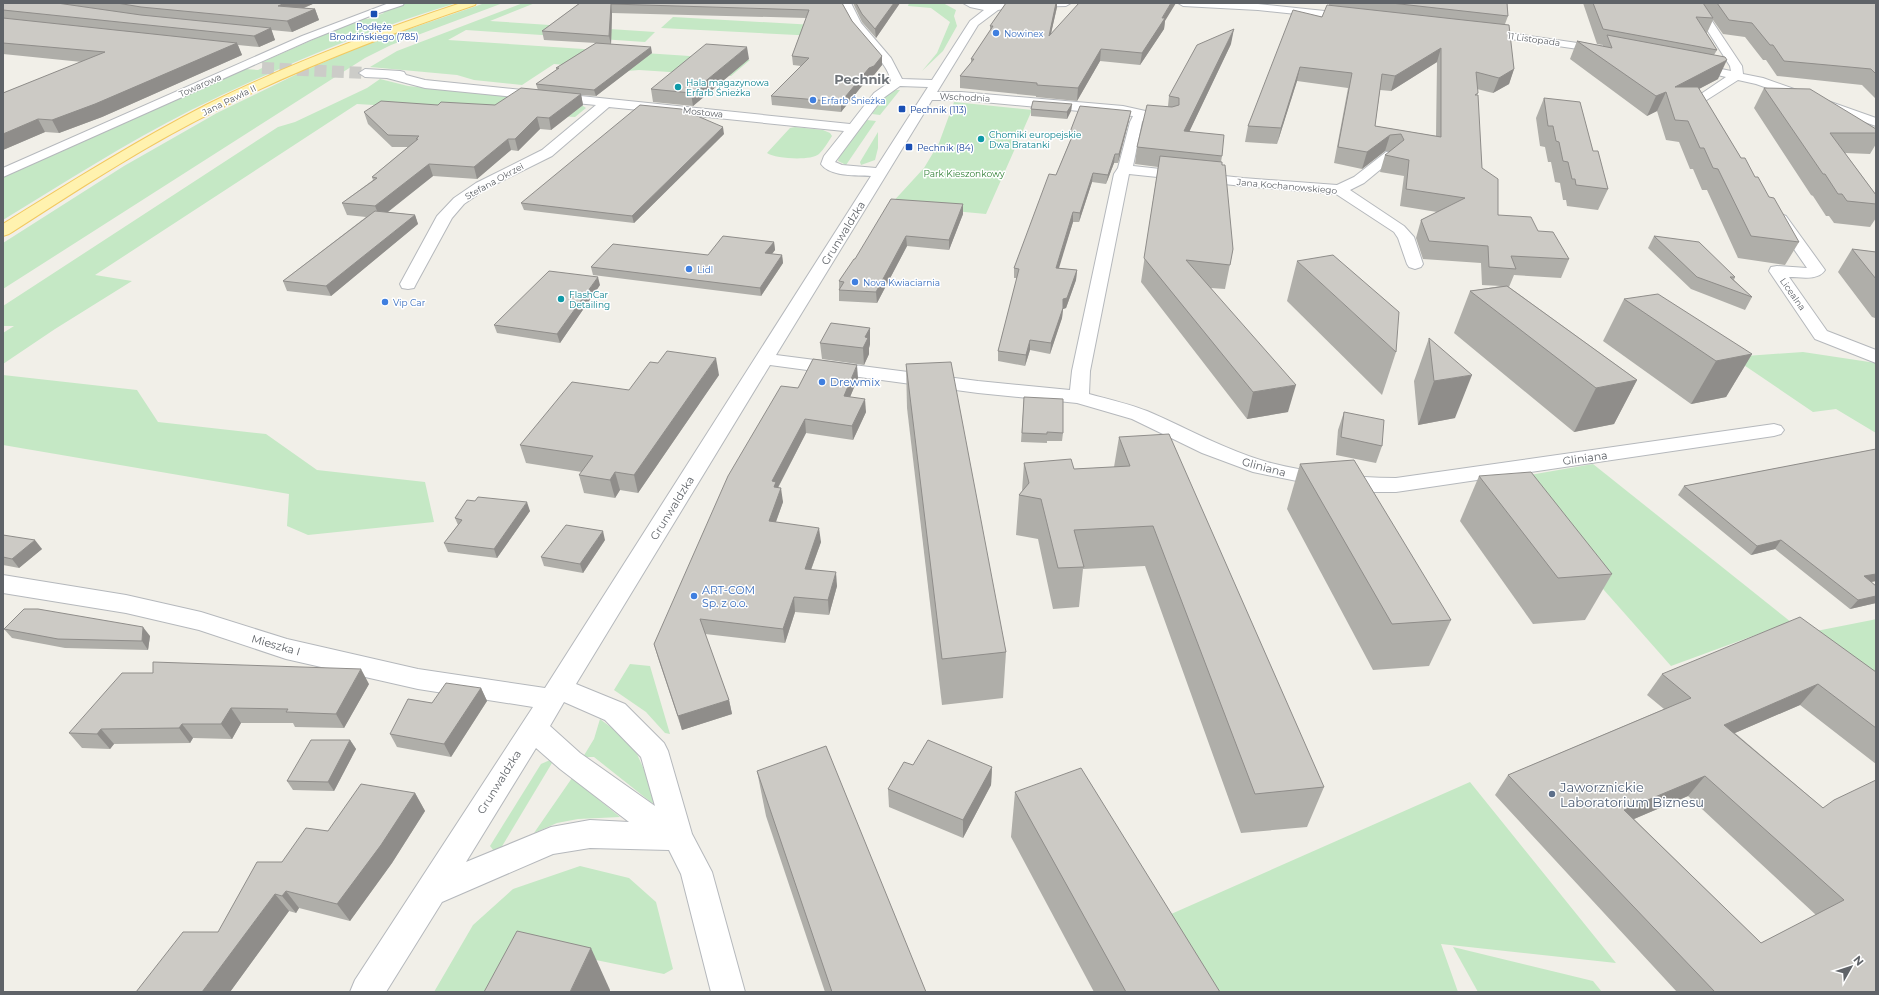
<svg xmlns="http://www.w3.org/2000/svg" width="1879" height="995" font-family="Montserrat,sans-serif">
  <style>
    .green { fill: #c5e8c5 }
    .lines { fill: none; stroke-linecap: round; stroke-linejoin: round }
    .minor-tunnel { stroke: #ccccc8; stroke-width: 12; stroke-dasharray: 12 5.5; stroke-linecap: butt }
    .minor-casing { stroke: #b5b8bc; stroke-width: 2 }
    .major-casing { stroke: #f2c960; stroke-width: 2 }
    .minor { fill: #fff; fill-rule: evenodd }
    .major { fill: #fff2af; fill-rule: evenodd }
    .wall { fill: #afaea9; fill-rule: evenodd }
    .shaded-wall { fill: #8f8d8a }
    .building { fill: #cccac5; stroke: #8f8d8a; fill-rule: evenodd }
    .transit-dot { fill: #1a4fb4; stroke: #fff; stroke-width: 1.5 }
    .shop-dot { fill: #3f7fe0; stroke: #fff; stroke-width: 1.5 }
    .culture-dot { fill: #0f9aa8; stroke: #fff; stroke-width: 1.5 }
    .service-dot { fill: #5c6f8a; stroke: #fff; stroke-width: 1.5 }
    .labels { text-anchor: middle; dominant-baseline: central; stroke-width: 3; stroke-linejoin: round; paint-order: stroke }
    .far-transit-label { font-size: 9px; fill: #164399; stroke: #fff; text-anchor: start }
    .far-shop-label { font-size: 9px; fill: #366cbe; stroke: #fff; text-anchor: start }
    .far-street-label { font-size: 9px; fill: #5f6368; stroke: #fff }
    .far-culture-label { font-size: 9px; fill: #0d838f; stroke: #fff; text-anchor: start }
    .far-park-label { font-size: 9px; fill: #348238; stroke: #fff }
    .street-label { font-size: 11px; fill: #5f6368; stroke: #fff }
    .shop-label { font-size: 11px; fill: #366cbe; stroke: #fff; text-anchor: start }
    .far-district-label { font-size: 13px; font-weight: bold; fill: #70757a; stroke: #fff }
    .near-service-label { font-size: 13px; fill: #4e5e75; stroke: #fff; text-anchor: start }
  </style>
  <rect width="100%" height="100%" fill="#f1efe8"/>
  <!-- green -->
  <g class="green">
    <path d="M405,3H456C365,31 276,68 191,110C126,143 65,182 3,220V177L245,69L258,70L270,64L260,63L362,18L368,19L384,13L380,11Z"/>
    <path d="M485,3H503L391,45L365,58L3,289V243L124,166L217,113L295,75L363,45Z"/>
    <path d="M523,3H535L490,21L655,32L645,42L466,30L448,40L750,60L731,76L639,70L627,71L554,64L522,85L474,80L457,75L370,67L397,51Z"/>
    <path d="M909,3H943L956,10L954,16L957,26L943,51L922,71L937,53L950,22L931,8L908,6Z"/>
    <path d="M673,17L850,27L856,38L661,28Z"/>
    <path d="M380,79L408,86L580,104L586,108L575,117L357,104L95,275L132,281L55,329L3,364V333L14,326H3V306L278,127L295,122L367,88Z"/>
    <path d="M896,90H900L880,115L872,114L885,96Z"/>
    <path d="M954,102L1032,110L986,214L890,205L924,168L939,143Z"/>
    <path d="M867,120L876,121L846,165L838,161L839,157Z"/>
    <path d="M795,127L823,130L830,133L832,136C828,142 824,149 819,154C811,161 776,159 767,153L790,128Z"/>
    <path d="M878,132V148L875,160L861,165L860,162Z"/>
    <path d="M1803,352L1876,363V433L1836,409L1813,412L1732,357Z"/>
    <path d="M3,375L137,390L158,422L266,434L317,470L425,482L434,522L308,535L287,526L289,494L3,445Z"/>
    <path d="M1593,464L1791,622L1671,666L1506,479Z"/>
    <path d="M1876,619V694L1796,635L1872,620Z"/>
    <path d="M630,664L650,666L670,734L665,733L646,712L614,690Z"/>
    <path d="M600,719L625,738L637,754L658,801L652,803L594,757H583L594,739Z"/>
    <path d="M550,760L552,763L501,848L494,851L490,846L541,764Z"/>
    <path d="M572,778L620,817L578,819L557,823L534,833Z"/>
    <path d="M1470,782L1616,963L1441,944L1458,992H1197L1153,922Z"/>
    <path d="M580,866L629,878L656,902L673,969L664,974L552,951L493,992H434L473,925L513,889Z"/>
    <path d="M1453,947L1593,981L1602,992H1478Z"/>
  </g>
  <g class="lines">
    <!-- minor-tunnel -->
    <path class="minor-tunnel" d="M262,68L365,73"/>
    <defs>
      <g id="minor">
        <path d="M389,3H404L403,5L370,16L310,40L3,177V168L302,36Z"/>
        <path d="M841,3H851L861,23L891,58L902,79L932,80L970,21L984,10L970,7L963,3L994,4L1071,3L1066,6L1027,7L1023,5L998,10L978,25L937,92H961L1123,106L1159,114L1160,117L1159,120L1154,121L1144,119L1142,122L1133,166L1243,178L1337,185L1354,177L1386,152H1396L1398,155L1364,183L1350,190L1404,226L1414,237L1423,264L1421,267L1415,269L1409,267L1407,264L1398,238L1394,232L1336,194L1243,186L1129,174L1090,371L1089,394C1108,399 1129,404 1147,411C1187,428 1225,450 1267,462C1309,473 1353,478 1396,478L1774,424L1781,426L1784,430L1781,434L1774,436L1396,492H1366L1336,489L1253,472L1202,453L1132,419L1077,403L978,393L770,365L576,684L625,704L664,743L668,751L692,834L712,872L745,992H711L681,874L669,850L590,848L553,854L442,902L386,992H350L355,980L533,707L418,689L286,659L199,630L126,613L3,593V575L126,595L201,612L287,639L418,669L545,688L871,176C857,175 830,177 821,164L824,156L844,131L609,107L552,156L486,189L464,204L452,218L416,284L414,288L408,289L402,288L400,284L437,216L454,198L476,183L542,150L596,105L425,88L387,78L365,77L359,73L365,69L400,71L404,72L406,75L425,80L850,124L874,93L891,81C887,63 870,50 859,36C851,26 845,15 841,3ZM900,86L928,87L876,168L842,165L835,162L882,99ZM932,100H961L1133,116L1130,122L1118,168L1114,174L1072,371L1070,390L978,381L776,355ZM564,702L605,720L641,757L655,806L580,753L550,726ZM536,748L560,769L629,822L590,820L551,827L466,862Z"/>
        <path d="M1178,3L1258,4L1353,14L1358,17L1353,20L1258,10L1183,6Z"/>
        <path d="M1690,3H1700L1742,66L1743,74L1763,78L1876,118V126L1756,84L1738,80L1705,101L1707,109L1715,120L1714,123H1704L1695,109L1692,100L1726,77L1688,68L1686,66L1692,63L1731,71L1730,66Z"/>
        <path d="M1481,29L1605,47L1611,50L1605,53L1477,34L1476,32Z"/>
        <path d="M1781,214L1786,216L1825,270C1818,281 1801,277 1789,277L1827,331L1876,350V363L1815,339L1769,271L1771,267L1777,266L1807,268L1773,219L1776,216Z"/>
      </g>
      <path id="major" d="M461,3H476L475,5C386,35 300,68 217,110C144,146 76,191 9,234L3,236V224C69,183 136,141 206,105C288,64 374,32 461,3Z"/>
    </defs>
    <!-- minor casing -->
    <use href="#minor" class="minor-casing"/>
    <!-- major casing -->
    <use href="#major" class="major-casing"/>
    <!-- minor -->
    <use href="#minor" class="minor"/>
    <!-- major -->
    <use href="#major" class="major"/>
  </g>
  <!-- wall -->
  <g class="wall">
    <path d="M3,3H315L304,8L315,9L319,20L292,32L271,30L275,40L259,47L238,45L242,55L102,117L59,133L45,132L3,150V93L82,62L3,54Z"/>
    <path d="M580,3H842L852,21L882,65L874,75L869,77L841,112L772,105L771,96L801,66L793,65L792,56L806,18L612,13L611,44L652,53L596,96L581,95L583,105L551,130L540,129L518,151L511,150L477,179L433,176L388,212L415,215L418,224L331,296L287,291L283,281L366,217L347,215L342,203L373,180L372,177L408,147H392L368,124L364,112L438,105H495L538,90L536,84L557,70L556,68L596,43L544,40L542,31Z"/>
    <path d="M853,3H900L876,38L862,22Z"/>
    <path d="M1006,3H1057V7L1051,33L1165,21L1164,29L1140,65L1100,61L1077,101L1036,97V96L960,88V76L971,63V59L990,31V26Z"/>
    <path d="M1250,3H1276L1275,4Z"/>
    <path d="M1329,3H1507L1508,16L1505,24L1514,69L1509,84L1493,93L1477,89V95L1482,168L1498,215L1538,231L1569,259L1561,278L1514,275L1509,287L1637,380L1614,424L1574,432L1454,333L1470,291L1501,286L1482,285L1481,263L1423,259L1416,238L1421,220L1437,212L1400,206L1404,176L1380,172L1385,155L1391,151H1385L1362,169L1334,163L1348,88L1297,81L1277,144L1245,142L1248,126L1322,17L1329,6ZM1437,62L1436,136L1375,126L1380,90L1391,91Z"/>
    <path d="M1583,3H1876V99L1862,85L1777,76L1766,60H1763L1745,37L1723,34L1713,20L1707,33L1706,32L1717,50L1714,55L1718,79L1699,89L1741,158L1755,177L1799,242L1785,265L1738,258L1707,190H1702L1693,169H1690L1679,142L1666,140L1657,111L1647,116L1570,59L1577,41L1603,46V45L1597,44Z"/>
    <path d="M1231,44L1189,132L1222,156L1221,162L1222,165L1233,249L1225,289L1211,288L1288,412L1247,419L1141,282L1158,167L1135,164L1137,147L1168,106L1169,96Z"/>
    <path d="M749,59L693,106L653,102L651,89Z"/>
    <path d="M1764,88L1876,129V144L1870,154L1845,153L1876,195V218L1870,227L1834,223L1829,216H1826L1813,196L1811,195L1754,108Z"/>
    <path d="M1544,98L1593,151L1608,189L1598,210L1567,206L1566,200H1563L1560,183L1555,182L1551,162H1548L1545,147L1540,146L1536,118Z"/>
    <path d="M1072,104L1071,111L1067,119L1031,116V109Z"/>
    <path d="M1129,120L1118,163H1114L1106,184L1092,182L1079,222H1073L1058,268L1077,270L1076,280L1066,308L1063,309L1062,318L1050,354L1030,350L1025,366L998,361V351L1017,278H1014V268L1056,175L1070,141V132Z"/>
    <path d="M724,134L634,223L524,210L521,203Z"/>
    <path d="M963,204V214L949,250L907,246L877,303L839,301V281L855,259Z"/>
    <path d="M1654,236L1735,277L1734,280L1752,297L1745,310L1691,289L1648,248Z"/>
    <path d="M774,242L775,250L772,254L782,255L783,263L761,296L593,275L591,267L708,255Z"/>
    <path d="M1852,249L1876,252V319L1875,318L1872,317L1838,272Z"/>
    <path d="M1297,261L1396,352L1382,395L1287,301Z"/>
    <path d="M600,285L560,343L497,333L494,325Z"/>
    <path d="M1624,299L1752,354L1726,397L1691,404L1603,341Z"/>
    <path d="M870,328V344L869,348V354L864,365L822,359L820,343Z"/>
    <path d="M1429,338L1455,418L1418,425L1414,381Z"/>
    <path d="M906,364L1006,652L1003,698L942,705L907,408Z"/>
    <path d="M719,375L638,493L620,490L615,498L584,493L579,475L582,472L526,463L520,445L629,390Z"/>
    <path d="M858,378L850,397L866,412L853,440L806,433L778,488L783,502L776,522L821,542L811,570L837,586L829,615L795,612L785,643L705,634L729,700L732,714L682,730L658,658L654,644L798,388Z"/>
    <path d="M1024,397L1063,433L1062,441H1047V443L1021,442Z"/>
    <path d="M1344,412L1382,446L1376,463L1336,455L1338,430Z"/>
    <path d="M1119,437L1324,787L1307,827L1241,833L1145,566L1083,569L1079,607L1053,609L1038,539L1016,535L1019,495L1022,491L1024,463L1074,469L1114,467Z"/>
    <path d="M1876,449V581L1871,582L1876,586V603L1850,609L1775,549L1751,555L1678,495L1684,486Z"/>
    <path d="M1300,464L1451,620L1429,666L1373,670L1287,509Z"/>
    <path d="M1479,476L1612,574L1585,620L1533,624L1460,521Z"/>
    <path d="M475,501L530,511L497,558L448,552L444,543L458,525L455,518Z"/>
    <path d="M3,535L42,549L19,568L3,565Z"/>
    <path d="M605,540L583,573L544,566L541,557Z"/>
    <path d="M4,629L150,636L148,650L65,648L12,638Z"/>
    <path d="M1876,672V764L1800,705L1735,733L1823,808L1876,992H1677L1495,795L1508,775L1664,709L1647,695L1662,674ZM1688,796L1816,915L1761,943L1634,819Z"/>
    <path d="M369,684L344,728L295,727L293,723H241L232,739L193,738L190,743L114,744L110,749L82,748L69,733Z"/>
    <path d="M481,688L487,701L451,757L397,747L390,734L432,703Z"/>
    <path d="M350,740L356,749L334,791L293,790L287,781Z"/>
    <path d="M992,767L991,785L963,838L889,807L888,789Z"/>
    <path d="M757,771L926,992H825L766,816Z"/>
    <path d="M1015,792L1220,992H1094L1011,837Z"/>
    <path d="M415,793L425,811L392,863L350,921L299,908L296,913L289,911L230,992H136L218,932L282,862L328,831Z"/>
  </g>
  <!-- shaded-wall -->
  <g class="shaded-wall">
    <path d="M285,3H315L282,17L278,6Z"/>
    <path d="M894,3H900L876,38L875,29Z"/>
    <path d="M1056,3H1057V7L1048,47L1049,36Z"/>
    <path d="M1171,3H1176L1165,21L1164,29L1140,65L1142,53L1162,18Z"/>
    <path d="M611,4L612,13L611,45L609,36Z"/>
    <path d="M315,9L319,20L292,32L287,21Z"/>
    <path d="M271,28L275,40L259,47L254,36Z"/>
    <path d="M1234,29L1231,44L1181,149L1184,131Z"/>
    <path d="M237,43L242,55L102,117L59,133L52,120Z"/>
    <path d="M651,47L652,53L596,96L594,90Z"/>
    <path d="M747,47L749,59L693,106L691,93Z"/>
    <path d="M1441,48L1437,62L1391,91L1395,76Z"/>
    <path d="M1101,49L1100,61L1077,101L1078,88Z"/>
    <path d="M882,56V65L874,75L869,77L841,112V102L869,68Z"/>
    <path d="M1727,60L1718,79L1670,104L1675,87Z"/>
    <path d="M1300,67L1297,81L1277,144L1281,128Z"/>
    <path d="M1514,69L1509,84L1493,93L1499,78Z"/>
    <path d="M1666,92L1657,111L1647,116L1656,96Z"/>
    <path d="M581,94L583,105L551,130L549,118Z"/>
    <path d="M1072,104L1071,111L1067,119V112Z"/>
    <path d="M1131,111L1129,120L1118,163L1119,154Z"/>
    <path d="M537,117L540,129L518,151L515,139Z"/>
    <path d="M38,119L45,132L3,150V134Z"/>
    <path d="M723,127L724,134L634,223L632,216Z"/>
    <path d="M1390,135L1385,151L1362,169L1367,152Z"/>
    <path d="M508,139L511,150L477,179L474,167Z"/>
    <path d="M1115,154L1114,163L1106,184L1108,175Z"/>
    <path d="M429,164L433,176L380,218L375,206Z"/>
    <path d="M1093,173L1092,182L1079,222L1080,213Z"/>
    <path d="M963,204V214L949,250V240Z"/>
    <path d="M1073,212V222L1056,278V268Z"/>
    <path d="M415,215L418,224L331,296L326,286Z"/>
    <path d="M906,236L907,246L877,303L876,292Z"/>
    <path d="M774,242L775,250L766,261L765,253Z"/>
    <path d="M782,255L783,263L761,296L760,288Z"/>
    <path d="M1077,270L1076,280L1066,308L1063,309L1062,318L1050,354L1051,343L1063,299Z"/>
    <path d="M598,277L600,285L560,343L557,334Z"/>
    <path d="M870,328V344L869,348V354L864,365L863,348L865,337Z"/>
    <path d="M1030,340V350L1025,366L1026,355Z"/>
    <path d="M1752,354L1726,397L1691,404L1716,361Z"/>
    <path d="M716,358L719,375L638,493L634,475Z"/>
    <path d="M857,365L858,378L845,409L844,396Z"/>
    <path d="M1472,375L1455,418L1418,425L1434,381Z"/>
    <path d="M1637,380L1614,424L1574,432L1596,388Z"/>
    <path d="M1296,385L1288,412L1247,419L1253,392Z"/>
    <path d="M865,399L866,412L853,440L852,426Z"/>
    <path d="M805,419L806,433L777,489L776,501L772,481Z"/>
    <path d="M615,472L620,490L615,498L610,480Z"/>
    <path d="M781,488L783,502L771,535L769,521Z"/>
    <path d="M527,502L530,511L497,558L494,549Z"/>
    <path d="M819,528L821,542L806,583L805,569Z"/>
    <path d="M603,531L605,540L583,573L580,564Z"/>
    <path d="M35,540L42,549L19,568L12,559Z"/>
    <path d="M1781,540L1775,549L1751,555L1757,546Z"/>
    <path d="M836,572L837,586L829,615L828,600Z"/>
    <path d="M1876,574V581L1856,585L1864,576Z"/>
    <path d="M1876,596V603L1850,609L1858,600Z"/>
    <path d="M794,597L795,612L785,643L783,629Z"/>
    <path d="M143,627L150,636L148,650L142,641Z"/>
    <path d="M361,669L369,684L344,728L336,714Z"/>
    <path d="M1818,684L1800,705L1707,745L1724,725Z"/>
    <path d="M481,688L487,701L451,757L444,744Z"/>
    <path d="M729,700L732,714L682,730L678,716Z"/>
    <path d="M231,708L241,723L232,739L221,724Z"/>
    <path d="M182,724L193,738L190,743L179,728Z"/>
    <path d="M101,729L114,744L110,749L97,734Z"/>
    <path d="M350,740L356,749L334,791L328,782Z"/>
    <path d="M992,767L991,785L963,838V820Z"/>
    <path d="M1705,776L1688,796L1608,830L1624,810Z"/>
    <path d="M415,793L425,811L392,863L350,921L337,904Z"/>
    <path d="M286,891L299,908L296,913L282,896Z"/>
    <path d="M275,894L289,911L230,992H202Z"/>
    <path d="M591,948L610,990V992H570Z"/>
  </g>
  <!-- building -->
  <g class="building">
    <path d="M3,3H57L141,15L271,28L254,36L3,10Z"/>
    <path d="M117,3H285L278,6L315,9L287,21L141,7Z"/>
    <path d="M580,3H842L852,21L882,56L874,66L869,68L841,102L771,96L809,58L792,56L809,10L611,4L609,36L542,31Z"/>
    <path d="M856,3H894L875,29L862,14Z"/>
    <path d="M1006,3H1056L1049,36L1079,3H1171L1162,18H1165L1142,53L1101,49L1078,88L1037,85V83L960,76L974,59H971L993,26H990Z"/>
    <path d="M1391,3H1507L1508,16Z"/>
    <path d="M1593,3H1703L1713,18L1696,17L1717,50L1603,29Z"/>
    <path d="M1717,3H1876V74L1871,69L1784,61L1773,45H1770L1752,23L1729,20Z"/>
    <path d="M1327,5L1509,25L1514,69L1499,78L1476,72L1478,93L1475,95H1478L1482,168L1498,179V215L1531,217L1538,231L1553,232L1569,259L1511,256L1516,269L1489,267L1488,246L1429,241L1421,220L1465,198L1406,189L1409,160L1385,155L1404,140L1401,134L1390,135L1367,152L1338,147L1352,73L1300,67L1281,128L1248,126L1293,10L1322,17ZM1441,48V137L1375,126L1382,74L1395,76Z"/>
    <path d="M3,18L237,43L95,104L52,120L38,119L3,134V93L105,52L3,43Z"/>
    <path d="M1234,29L1184,131L1224,135L1222,156L1137,147L1147,105L1172,107L1179,105V98L1169,96L1197,45Z"/>
    <path d="M1607,35L1725,57L1727,60L1675,87H1698L1741,158H1745L1755,177H1758L1769,197L1774,198L1799,242L1751,236L1718,169L1713,168L1704,148H1700L1688,121L1675,120L1666,92L1656,96L1577,41L1612,48Z"/>
    <path d="M596,43L651,47L594,90L536,84L559,68H556Z"/>
    <path d="M706,44L747,47L691,93L651,89Z"/>
    <path d="M521,88L581,94L549,118L537,117L515,139H508L474,167L429,164L375,206L342,203L377,178L372,177L418,139H416L419,136L388,135L364,112L381,101L438,105L441,102L495,105Z"/>
    <path d="M1764,88L1810,89L1876,129V133H1830L1876,195V204L1847,201L1842,194H1838L1825,174H1823Z"/>
    <path d="M1544,98L1580,102L1593,151H1598L1608,189L1576,185L1575,179H1572L1568,162L1563,161L1559,142L1556,141L1553,126H1548Z"/>
    <path d="M1033,101L1072,104L1067,112L1031,109Z"/>
    <path d="M640,105L681,109L723,127L632,216L521,203Z"/>
    <path d="M1080,106L1131,111L1119,154H1115L1108,175L1093,173L1080,213L1073,212L1056,268L1077,270L1067,298L1063,299V308L1051,343L1030,340L1026,355L998,351L1019,269L1014,268L1049,174L1056,175L1074,132H1070Z"/>
    <path d="M1160,156L1222,162V165H1225L1233,249L1230,265L1186,260L1296,385L1253,392L1144,258Z"/>
    <path d="M891,199L963,204L949,240L906,236L876,292L839,290L844,282L839,281L854,259H855Z"/>
    <path d="M375,211L415,215L326,286L283,281Z"/>
    <path d="M723,236L774,242L765,253L782,255L760,288L591,267L613,244L708,255Z"/>
    <path d="M1654,236L1699,242L1735,277H1730L1752,297L1697,277Z"/>
    <path d="M1852,249L1876,252V279Z"/>
    <path d="M1333,255L1399,312L1396,352L1297,261Z"/>
    <path d="M549,271L598,277L557,334L494,325Z"/>
    <path d="M1507,286L1637,380L1596,388L1470,291Z"/>
    <path d="M1658,294L1752,354L1716,361L1624,299Z"/>
    <path d="M831,323L870,328L865,337L868,338L863,348L820,343Z"/>
    <path d="M1429,338L1472,375L1434,381Z"/>
    <path d="M667,351L716,358L634,475L615,472L610,480L579,475L593,456L520,445L572,382L629,390L650,362L658,363Z"/>
    <path d="M813,359L857,365L844,396L865,399L852,426L805,419L772,481L776,482L774,487L781,488L769,521L819,528L805,569L836,572L828,600L794,597L783,629L700,619L729,700L678,716L654,644L728,476L781,386L798,388Z"/>
    <path d="M951,362L1006,652L942,659L906,364Z"/>
    <path d="M1024,397L1063,399V433L1047,432V434L1022,433Z"/>
    <path d="M1344,412L1384,420L1382,446L1341,437Z"/>
    <path d="M1169,434L1324,787L1255,794L1153,526L1074,530L1084,567L1058,568L1041,499L1019,495L1029,483L1024,463L1071,459L1074,469L1130,466L1119,437Z"/>
    <path d="M1876,449V574L1864,576L1876,586V596L1858,600L1781,540L1757,546L1684,486Z"/>
    <path d="M1354,460L1451,620L1392,624L1300,464Z"/>
    <path d="M1531,472L1612,574L1558,578L1479,476Z"/>
    <path d="M478,497L527,502L494,549L444,543L462,520L455,518L467,500L475,501Z"/>
    <path d="M566,525L603,531L580,564L541,557Z"/>
    <path d="M3,535L35,540L12,559L3,557Z"/>
    <path d="M24,609H38L143,627L142,641L58,639L4,629Z"/>
    <path d="M1800,617L1876,672V728L1818,684L1724,725L1823,808L1834,800L1876,780V992H1715L1508,775L1691,698L1662,674ZM1705,776L1844,900L1761,943L1624,810Z"/>
    <path d="M153,662L361,669L336,714L286,712L288,709L231,708L221,724H182L179,728L101,729L97,734L69,733L122,673H153Z"/>
    <path d="M446,683L481,688L444,744L390,734L408,699L432,703Z"/>
    <path d="M311,740H350L328,782L287,781Z"/>
    <path d="M928,740L992,767L963,820L888,789L904,762L913,765Z"/>
    <path d="M826,746L926,992H832L757,771Z"/>
    <path d="M1081,768L1220,992H1126L1015,792Z"/>
    <path d="M361,784L415,793L381,845L337,904L286,891L282,896L275,894L202,992H136L183,932H218L257,862H282L306,828L328,831Z"/>
    <path d="M517,931L591,948L570,992H484Z"/>
  </g>
  <!-- markers -->
  <g class="transit-dot">
    <rect x="370" y="10" width="8" height="8" rx="2"/>
    <rect x="898" y="105" width="8" height="8" rx="2"/>
    <rect x="905" y="143" width="8" height="8" rx="2"/>
  </g>
  <g class="shop-dot">
    <circle cx="996" cy="33" r="4"/>
    <circle cx="813" cy="100" r="4"/>
    <circle cx="689" cy="269" r="4"/>
    <circle cx="855" cy="282" r="4"/>
    <circle cx="385" cy="302" r="4"/>
    <circle cx="822" cy="382" r="4"/>
    <circle cx="694" cy="596" r="4"/>
  </g>
  <g class="culture-dot">
    <circle cx="678" cy="87" r="4"/>
    <circle cx="981" cy="139" r="4"/>
    <circle cx="561" cy="299" r="4"/>
  </g>
  <circle class="service-dot" cx="1552" cy="794" r="4"/>
  <g class="labels">
    <!-- far-transit labels -->
    <g class="far-transit-label">
      <text x="374" y="26" text-anchor="middle">Podłęże<tspan x="374" dy="10">Brodzińskiego (785)</tspan></text>
      <text x="910" y="109">Pechnik (113)</text>
      <text x="917" y="147">Pechnik (84)</text>
    </g>
    <!-- far-shop labels -->
    <g class="far-shop-label">
      <text x="1004" y="33">Nowinex</text>
      <text x="821" y="100">Erfarb Śnieżka</text>
      <text x="697" y="269">Lidl</text>
      <text x="863" y="282">Nova Kwiaciarnia</text>
      <text x="393" y="302">Vip Car</text>
    </g>
    <!-- far-street labels -->
    <g class="far-street-label">
      <text transform="translate(1534 39) rotate(8)">11 Listopada</text>
      <text transform="translate(200 85) rotate(-24)">Towarowa</text>
      <text transform="translate(965 97) rotate(3)">Wschodnia</text>
      <text transform="translate(229 100) rotate(-26)">Jana Pawła II</text>
      <text transform="translate(703 112) rotate(6)">Mostowa</text>
      <text transform="translate(494 181) rotate(-29)">Stefana Okrzei</text>
      <text transform="translate(1287 186) rotate(5)">Jana Kochanowskiego</text>
      <text transform="translate(1793 294) rotate(55)">Licealna</text>
    </g>
    <!-- far-culture labels -->
    <g class="far-culture-label">
      <text x="686" y="82">Hala magazynowa<tspan x="686" dy="10">Erfarb Śnieżka</tspan></text>
      <text x="989" y="134">Chomiki europejskie<tspan x="989" dy="10">Dwa Bratanki</tspan></text>
      <text x="569" y="294">FlashCar<tspan x="569" dy="10">Detailing</tspan></text>
    </g>
    <!-- far-park labels -->
    <g class="far-park-label">
      <text x="964" y="173">Park Kieszonkowy</text>
    </g>
    <!-- street labels -->
    <g class="street-label">
      <text transform="translate(843 233) rotate(-58)">Grunwaldzka</text>
      <text transform="translate(1585 458) rotate(-8)">Gliniana</text>
      <text transform="translate(1264 467) rotate(15)">Gliniana</text>
      <text transform="translate(672 508) rotate(-58)">Grunwaldzka</text>
      <text transform="translate(276 645) rotate(16)">Mieszka I</text>
      <text transform="translate(499 782) rotate(-58)">Grunwaldzka</text>
    </g>
    <!-- shop labels -->
    <g class="shop-label">
      <text x="830" y="382">Drewmix</text>
      <text x="702" y="590">ART-COM<tspan x="702" dy="13">Sp. z o.o.</tspan></text>
    </g>
    <!-- far-district labels -->
    <g class="far-district-label">
      <text x="862" y="79">Pechnik</text>
    </g>
    <!-- near-service labels -->
    <g class="near-service-label">
      <text x="1560" y="787">Jaworznickie<tspan x="1560" dy="15">Laboratorium Biznesu</tspan></text>
    </g>
  </g>
  <!-- border -->
  <rect width="1879" height="995" fill="none" stroke="#5f6368" stroke-width="8"/>
  <!-- north arrow -->
  <g transform="translate(1851 967) rotate(51)" stroke="#ffffff" stroke-width="3" paint-order="stroke">
  <path d="M0-3L7 15L0 10L-7 15Z" fill="#5f6368"/>
  <text y="-6" font-size="11" font-weight="bold" text-anchor="middle" fill="#5f6368">N</text>
  </g>
</svg>
